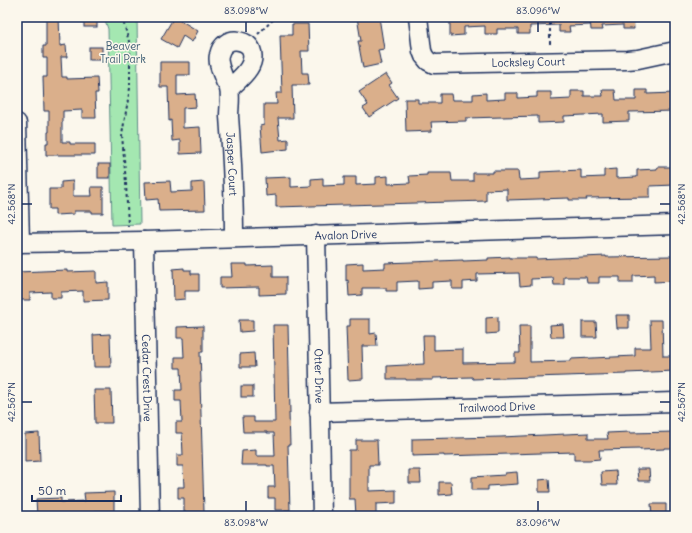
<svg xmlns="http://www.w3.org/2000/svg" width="692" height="533" font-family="Delius,sans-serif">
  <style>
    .green { fill: #a4e7b1; stroke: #608b88 }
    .building { fill: #daaf8b; stroke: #1b2f5e }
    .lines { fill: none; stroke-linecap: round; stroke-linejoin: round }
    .minor-casing { stroke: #1b2f5e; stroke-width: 21 }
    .path { stroke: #1b2f5e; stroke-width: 2; stroke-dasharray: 3 3; stroke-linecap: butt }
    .minor { stroke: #fbf7ec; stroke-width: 18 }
    .ticks { fill: none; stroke: #1b2f5e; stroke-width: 1.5 }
    .labels { text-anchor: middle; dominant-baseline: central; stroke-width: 3; stroke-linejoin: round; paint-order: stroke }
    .park-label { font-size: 11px; fill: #3d5d73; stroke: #fbf7ec }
    .street-label { font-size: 11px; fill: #1b2f5e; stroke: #fbf7ec }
    .neatline { fill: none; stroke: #1b2f5e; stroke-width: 1.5 }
    .ticks-label { font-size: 10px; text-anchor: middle; fill: #1b2f5e }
  </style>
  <rect width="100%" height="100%" fill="#fbf7ec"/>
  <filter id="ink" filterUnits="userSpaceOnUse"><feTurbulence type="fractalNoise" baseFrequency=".025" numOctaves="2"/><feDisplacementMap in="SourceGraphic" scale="8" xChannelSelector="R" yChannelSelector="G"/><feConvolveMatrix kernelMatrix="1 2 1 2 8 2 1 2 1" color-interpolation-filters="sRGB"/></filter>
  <g filter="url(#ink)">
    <!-- green -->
    <path class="green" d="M104,17H137L140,224L112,225L108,29Z"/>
    <!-- building -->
    <g class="building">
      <path d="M46,17H59L60,46L66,45L67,57H61L62,77H67V79L97,78L98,93H95L96,118H82V110L63,111V122H62V142H70V144H95V155H46V143H48V132H49V111H44L43,77H47V58H43V46H46Z"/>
      <rect x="84" y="17" width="13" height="10"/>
      <path d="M174,17H175L198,31L192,42L183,36L177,48L161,39Z"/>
      <path d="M357,17H379L384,49L378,50L381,64L363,68L358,41H361Z"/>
      <path d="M450,17H590V25L569,26L570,32H559V25L530,26V34H518V29H497V34H485V26L464,27V35L450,36Z"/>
      <path d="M590,17H633L634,29H623V25L602,26L603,30H591Z"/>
      <path d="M292,24H308L309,51H301L302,73H308L309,85H292L293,118H278L280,140L288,139V149L262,152L260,126L264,125V104H277L276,93H282L280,35H292Z"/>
      <rect x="89" y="47" width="13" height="13"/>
      <path d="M160,62H190V75H177V95L195,94L196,107L183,108V128L200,127L201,153L180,154V140L172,141L171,120L169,121L168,87H160Z"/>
      <path d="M386,74L392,83L389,85L398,98L369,117L363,108L368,105L359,92Z"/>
      <path d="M602,90H615L616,100H636V90H647V94L675,93V111L629,112V121L603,122V114L564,116V122L538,123V116L466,118V121L431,122L432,131L406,132L405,99H418V103H440V94H451L452,100H473V94L486,93V100L505,99V93H518V98L537,97V92H551V100L571,99V91H584V96H603Z"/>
      <rect x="98" y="164" width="12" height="14"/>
      <path d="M657,167H675V185L650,186V197L586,198L587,200H569V198L507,200V189L486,190V201L276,207V195L266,196L265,178L291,177V187L311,186V179L323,178V186L344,185V177H356V185L376,184V177L388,176V184L410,183L409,176L427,175V173H451L452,181H473V173H493V171H518L519,180L540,179V172L560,171L581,170V178L604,177V170L616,169V178L637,177V170L657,169Z"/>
      <path d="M73,181V196H92L91,187H103V213H92V211H74V214L55,215V209H49V189H61V182Z"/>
      <path d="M170,181L171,192L192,191V183L204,182L205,210L159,211L158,199L146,200L145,182Z"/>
      <path d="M606,256V257L672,256V257H675V281L654,282V275L633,276V283H620V277H599V283H587L586,277H564V285H554L553,278L531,279V285L520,286L519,273L477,274V281L463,282V289H452V281L432,282V288L418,289V281L397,282V291H386V288H362V295L349,296L348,280L346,281V264L363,263V269L385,268V263L463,260V261L488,260V258L510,257V258H536V259Z"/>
      <path d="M231,264H247V266L273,265V277H286V294L259,295V287L220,288V277H232Z"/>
      <path d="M184,268V270H191V274H199V291H185V299L174,300L173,269Z"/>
      <path d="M67,270V272L96,271V283L108,282V300L83,301V291L61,292V298H51V292L30,293V300H18L17,272Z"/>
      <path d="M616,315H629V328H617Z"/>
      <path d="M498,317V333L486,334V318Z"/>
      <path d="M350,319H370V334L376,333L377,346H362L363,379L348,380L346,326H350Z"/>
      <path d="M239,320H253V331L240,332Z"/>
      <path d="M650,320H662L663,356H675V371L626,373V374L473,379L472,377L433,378V380H406V379H387V366L424,364L423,335H434V350L463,349V363L515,362V353H520L519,326H530V362L571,361V359L635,356V348H651Z"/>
      <path d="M582,322H596L597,337H582Z"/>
      <path d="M563,324L564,337H551L550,325Z"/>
      <path d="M273,325H288L290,413H289L290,445H288L290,510H275V498H268V487H275L274,466H267V465H241L242,451L256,450V456H275L274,433H267V432H243L242,417H254V422H275Z"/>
      <path d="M203,326V352H200L201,382H200L204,512H184V498H178V487H184L183,466H177V455H183L182,433H176V422H182L181,401H175V390H182L181,368H175V357H184L183,338H177V327Z"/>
      <path d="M110,334L111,367H94L93,335Z"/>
      <path d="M254,353L255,367H240V354Z"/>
      <rect x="241" y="386" width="12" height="11"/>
      <path d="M94,390H111L112,423H95Z"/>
      <path d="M630,432V433L675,432V448H664V449L640,450V449L599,450L600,459L589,460H574V452L444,456V455L412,456V439L501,437L588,433V439H608L607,433Z"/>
      <path d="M39,433L40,461L25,462V434Z"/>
      <path d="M356,440H377L378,465H369V491L396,490V503L376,504V516H356L355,499H349V450H356Z"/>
      <path d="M637,469H649L650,481H638Z"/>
      <path d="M409,470H420L421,483H409Z"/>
      <path d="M616,471L617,485H602L601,472Z"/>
      <path d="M517,472L518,484L488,486V490H472V477L505,475V473Z"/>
      <path d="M549,479L550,492H539V480Z"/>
      <path d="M439,482H451L452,494L439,495Z"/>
      <path d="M114,492V511H95V516H37L36,499L61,498V502L85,501L84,493Z"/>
      <path d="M651,504H666V516H652Z"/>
    </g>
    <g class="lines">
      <defs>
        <g id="minor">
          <path id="s1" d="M418,17L422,51L424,56L428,61L434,64L627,60L638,59L675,51"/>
          <path id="s2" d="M229,89C239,79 258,66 251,49C249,45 244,42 239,41C229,39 221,45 219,55C217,63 222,73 225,81C226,83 229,86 229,89C231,96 229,108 229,116C232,157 234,197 234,238"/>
          <path d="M17,123L20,243"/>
          <path id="s3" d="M316,235L322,516"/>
          <path id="s4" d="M144,241L150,516"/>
          <path id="s5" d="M17,243L144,241L675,225"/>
          <path id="s6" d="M319,412L675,402"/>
        </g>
      </defs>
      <!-- minor casing -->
      <use href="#minor" class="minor-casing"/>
      <!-- path -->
      <g class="path">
        <path d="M122,17L130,45V88L122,135L126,183L128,226"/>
        <path d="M550,17V47"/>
        <path d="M258,34L276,17"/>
      </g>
      <!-- minor -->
      <use href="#minor" class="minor"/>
    </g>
  </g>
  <!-- ticks -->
  <path class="ticks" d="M246,22V32M538,22V32M22,204H32M660,204H670M22,402H32M660,402H670M246,501V511M538,501V511"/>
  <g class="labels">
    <!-- park labels -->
    <g class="park-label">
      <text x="123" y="46">Beaver<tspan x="123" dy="13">Trail Park</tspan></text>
    </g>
    <!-- street labels -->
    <g class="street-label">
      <text stroke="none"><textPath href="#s1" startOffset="147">Locksley Court</textPath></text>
      <text stroke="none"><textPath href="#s2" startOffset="202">Jasper Court</textPath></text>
      <text stroke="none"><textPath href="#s5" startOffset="329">Avalon Drive</textPath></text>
      <text stroke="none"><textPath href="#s3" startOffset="141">Otter Drive</textPath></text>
      <text stroke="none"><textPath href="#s4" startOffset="137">Cedar Crest Drive</textPath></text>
      <text stroke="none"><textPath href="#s6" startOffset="178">Trailwood Drive</textPath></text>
    </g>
  </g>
  <!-- margin -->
  <rect width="692" height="533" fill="none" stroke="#fbf7ec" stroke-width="44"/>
  <!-- scale -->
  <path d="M32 495v6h89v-6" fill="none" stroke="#1b2f5e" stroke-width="2"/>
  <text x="38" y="495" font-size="12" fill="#1b2f5e" stroke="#fbf7ec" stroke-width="3" paint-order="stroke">50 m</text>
  <rect x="22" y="22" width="648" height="489" class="neatline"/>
  <g class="ticks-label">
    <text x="246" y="14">83.098°W</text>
    <text x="538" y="14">83.096°W</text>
    <text transform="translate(11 204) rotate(-90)" y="4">42.568°N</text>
    <text transform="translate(681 204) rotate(-90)" y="4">42.568°N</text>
    <text transform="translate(11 402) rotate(-90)" y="4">42.567°N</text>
    <text transform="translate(681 402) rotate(-90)" y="4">42.567°N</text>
    <text x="246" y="526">83.098°W</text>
    <text x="538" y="526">83.096°W</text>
  </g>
</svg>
